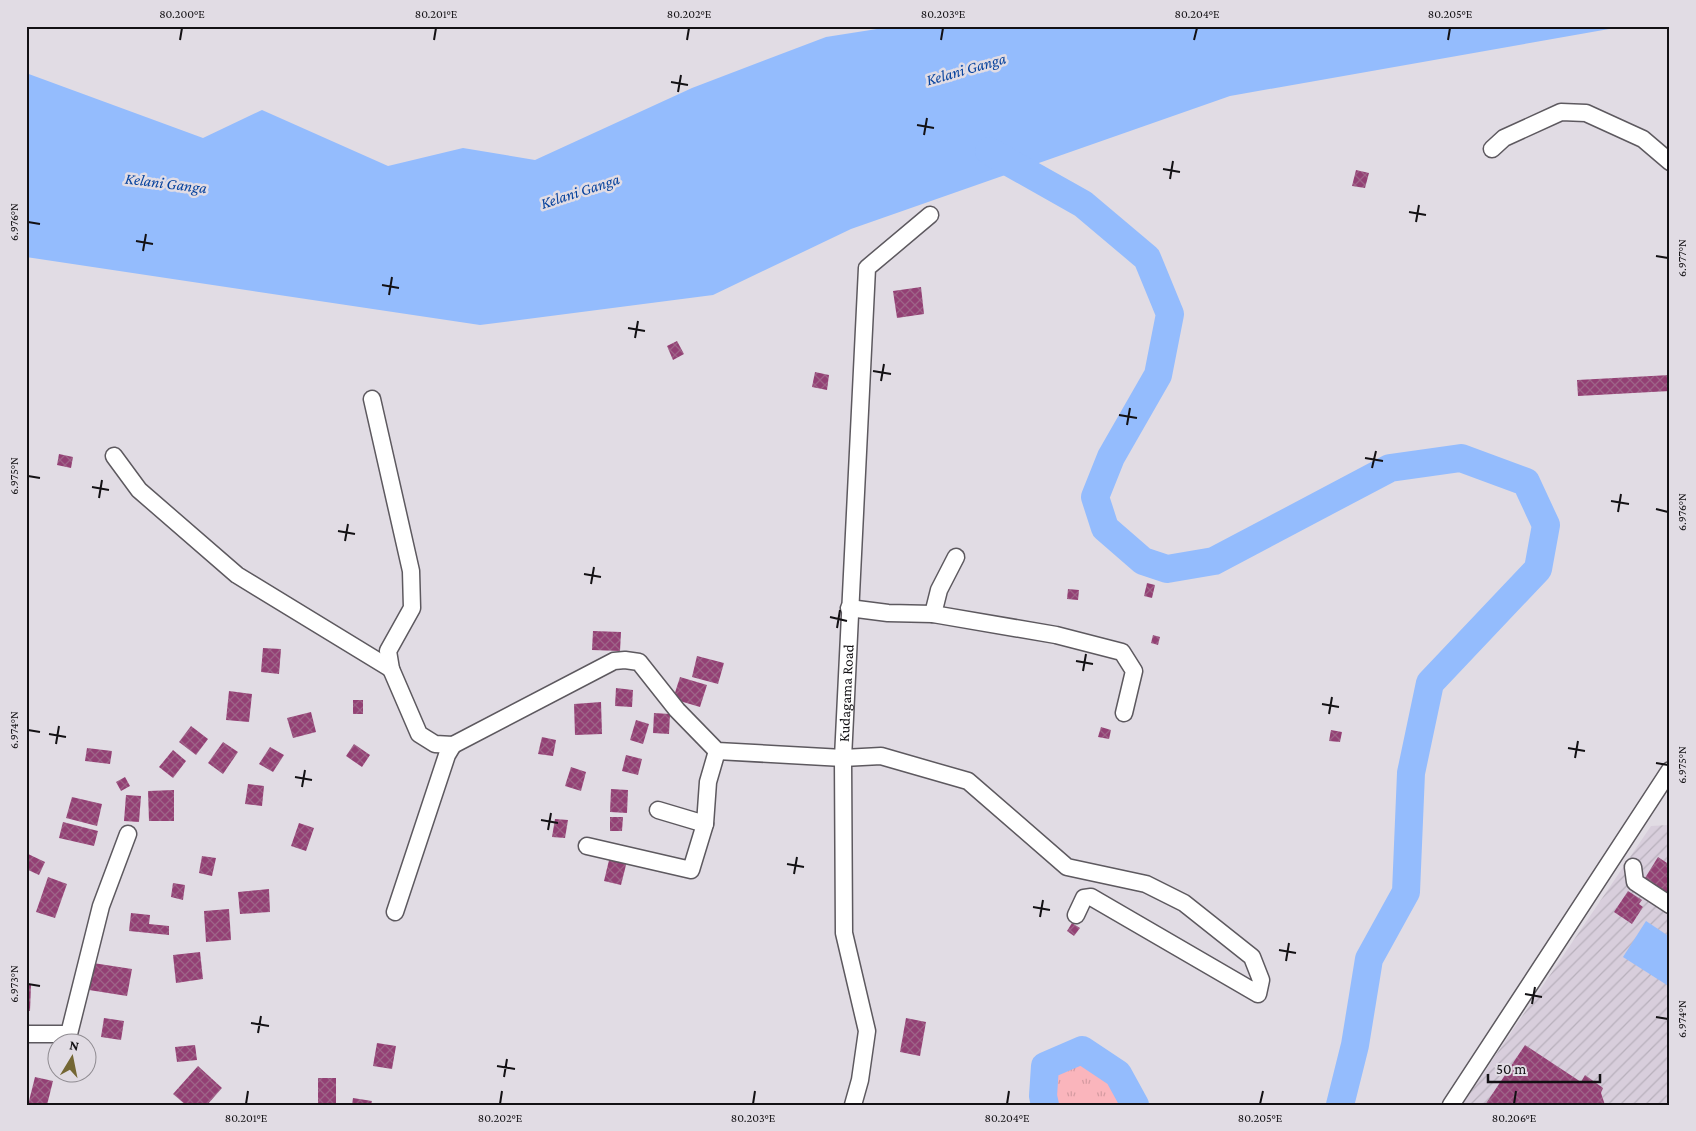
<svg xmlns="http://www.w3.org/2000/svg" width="1696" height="1131" font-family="'Crimson Pro',serif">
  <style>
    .industrial { fill: url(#industrial-furrows) }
    .grass { fill: url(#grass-tufts) }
    .water { fill: #94bcfd }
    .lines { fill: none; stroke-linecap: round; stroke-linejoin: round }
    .river { stroke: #94bcfd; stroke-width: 28 }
    .building { fill: url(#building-cross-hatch) }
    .minor-casing { stroke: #5d595f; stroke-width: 19 }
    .minor { stroke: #fff; stroke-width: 16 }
    .ticks { fill: none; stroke: #131114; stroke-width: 2 }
    .labels { text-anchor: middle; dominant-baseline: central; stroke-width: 5; stroke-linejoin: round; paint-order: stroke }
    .street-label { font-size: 15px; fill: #131114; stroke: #e1dce4 }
    .water-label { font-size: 16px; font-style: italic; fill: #06429d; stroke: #e1dce4 }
    .neatline { fill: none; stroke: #131114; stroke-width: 2 }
    .ticks-label { font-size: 12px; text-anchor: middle; fill: #131114 }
  </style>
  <defs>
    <pattern id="industrial-furrows" width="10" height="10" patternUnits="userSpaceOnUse" patternTransform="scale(1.25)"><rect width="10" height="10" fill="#d8cedc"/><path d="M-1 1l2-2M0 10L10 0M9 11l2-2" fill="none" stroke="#b8b0bc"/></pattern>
    <pattern id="grass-tufts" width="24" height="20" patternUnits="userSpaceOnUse" patternTransform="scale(1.25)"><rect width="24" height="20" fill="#fab5bc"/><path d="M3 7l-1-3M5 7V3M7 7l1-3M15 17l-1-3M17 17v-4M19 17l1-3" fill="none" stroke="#d59ba1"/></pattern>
    <pattern id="building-cross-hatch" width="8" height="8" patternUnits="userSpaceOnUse" patternTransform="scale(1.25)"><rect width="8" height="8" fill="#934074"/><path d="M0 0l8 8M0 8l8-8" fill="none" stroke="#9e6488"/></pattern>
  </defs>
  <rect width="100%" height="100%" fill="#e1dce4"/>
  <!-- industrial -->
  <path class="industrial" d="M1668,825L1670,826V1105H1462L1651,826Z"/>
  <!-- grass -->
  <path class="grass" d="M1081,1060L1111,1080L1125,1105H1054L1052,1095L1053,1072Z"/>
  <!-- water -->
  <g class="water">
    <path d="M896,26H1626L1230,96L851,229L713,295L480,325L26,257V73L203,138L262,110L388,166L463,148L535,160L692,88L826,37Z"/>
    <path d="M1646,921L1670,937V987L1623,957Z"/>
  </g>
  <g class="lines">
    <!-- river -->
    <g class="river">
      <path d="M989,151L1083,204L1147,258L1170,314L1158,375L1111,457L1095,497L1105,528L1143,561L1167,569L1214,561L1390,468L1461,458L1526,482L1546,525L1538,569L1430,683L1411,773L1406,892L1369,959L1355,1045L1340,1105"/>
      <path d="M1045,1105L1043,1096L1045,1066L1082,1050L1118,1074L1135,1105"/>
    </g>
  </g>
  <!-- building -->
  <g class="building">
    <path d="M1356,170L1369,173L1365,188L1352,186Z"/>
    <path d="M921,287L924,314L897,318L893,291Z"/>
    <path d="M677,341L684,354L673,360L667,346Z"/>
    <path d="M815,372L829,375L827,390L812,387Z"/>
    <path d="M1670,375V391L1578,396L1577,380Z"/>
    <path d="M59,454L73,457L71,468L57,465Z"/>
    <path d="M1147,583L1155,585L1152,598L1144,596Z"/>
    <path d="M1068,589L1079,590L1078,600L1067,599Z"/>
    <path d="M593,631L621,632L620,651L592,650Z"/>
    <path d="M1153,635L1160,637L1158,645L1151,643Z"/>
    <path d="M263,648L281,649L279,674L261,672Z"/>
    <path d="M697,656L724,663L718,684L692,677Z"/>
    <path d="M680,677L707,685L700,707L673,699Z"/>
    <path d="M616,688L633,690L632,707L615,706Z"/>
    <path d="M229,691L252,694L249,722L226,720Z"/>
    <rect x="353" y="700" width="10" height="14"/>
    <path d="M601,702L602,734L575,735L574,704Z"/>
    <path d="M311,712L316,732L293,738L287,718Z"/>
    <path d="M654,713L670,714L669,734L653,733Z"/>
    <path d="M636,720L649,724L643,744L630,740Z"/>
    <path d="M191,726L208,739L196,755L179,742Z"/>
    <path d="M1101,727L1111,730L1109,739L1098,737Z"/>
    <path d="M1331,730L1342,732L1340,742L1329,741Z"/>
    <path d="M542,737L556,740L553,756L538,754Z"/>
    <path d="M223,742L238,752L223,774L208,763Z"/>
    <path d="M354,744L370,755L362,767L346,756Z"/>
    <path d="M270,747L284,755L273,772L259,764Z"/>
    <path d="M87,748L112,751L110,764L85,761Z"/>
    <path d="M173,750L186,761L173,778L159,767Z"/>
    <path d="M626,755L642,759L638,775L622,771Z"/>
    <path d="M571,767L586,772L581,791L565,786Z"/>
    <path d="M125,777L130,786L121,791L116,782Z"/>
    <path d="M248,784L264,786L262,806L245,804Z"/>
    <path d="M611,789L628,790L627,813L610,812Z"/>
    <path d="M174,790V821H149L148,791Z"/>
    <path d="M126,795L141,796L139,822L124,821Z"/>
    <path d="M72,797L102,804L97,826L66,818Z"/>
    <path d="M610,817H623L622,831H610Z"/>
    <path d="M555,819L568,820L565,838L552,837Z"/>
    <path d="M63,822L98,831L94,846L59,838Z"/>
    <path d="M299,823L314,828L306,851L291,846Z"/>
    <path d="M26,853L45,862L39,875L26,869Z"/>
    <path d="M202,856L216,858L212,876L199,873Z"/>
    <path d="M610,856L627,861L621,885L604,881Z"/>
    <path d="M1658,857L1670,865V895L1645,878Z"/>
    <path d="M48,877L67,884L55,918L36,912Z"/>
    <path d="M173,883L185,885L183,900L171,897Z"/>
    <path d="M269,889L270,912L240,914L238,892Z"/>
    <path d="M1628,891L1642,900L1639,904L1643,907L1632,924L1614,912Z"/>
    <path d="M229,909L231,940L206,942L204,911Z"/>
    <path d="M131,913L150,915L149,924L169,926V935L129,931Z"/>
    <path d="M1072,923L1080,928L1074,936L1067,931Z"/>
    <path d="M200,952L203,979L176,983L173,955Z"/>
    <path d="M93,963L132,969L127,996L89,990Z"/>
    <path d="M26,984L31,985L30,1011H26Z"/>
    <path d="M104,1018L124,1021L121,1040L101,1037Z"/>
    <path d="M906,1018L926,1022L920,1056L900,1052Z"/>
    <path d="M377,1043L396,1046L392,1069L373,1066Z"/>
    <path d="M195,1045L197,1060L177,1062L175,1047Z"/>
    <path d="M1525,1045L1581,1082L1585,1075L1603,1088L1601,1093L1605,1105H1485Z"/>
    <path d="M198,1066L222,1088L207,1105H186L173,1094Z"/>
    <path d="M35,1077L53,1081L47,1105H28Z"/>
    <rect x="318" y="1078" width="18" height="27"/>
    <path d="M353,1098L372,1101L371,1105H352Z"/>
  </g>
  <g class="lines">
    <defs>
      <g id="minor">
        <path d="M1492,149L1504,138L1561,112L1586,113L1643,139L1670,162"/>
        <path d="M372,399L411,571L412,608L388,651L391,669L419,734L435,744L453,745L614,661L625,660L639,662L677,710L717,751L843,758L881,756L968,781L1067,867L1146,884L1184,903L1252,957L1261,980L1258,994L1091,897L1084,898L1076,915"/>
        <path d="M114,456L139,490L237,575L391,669"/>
        <path d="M849,608L888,613L933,614L1056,635L1122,652L1134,671L1124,713"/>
        <path d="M933,614L939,590L956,557"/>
        <path d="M658,810L705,824"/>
        <path d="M587,846L691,870L705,824L708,782L717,751"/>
        <path d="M1633,867L1635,882L1670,905"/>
        <path d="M395,912L447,755L453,745"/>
        <path d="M26,1034H69L101,906L128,834"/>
        <path id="s1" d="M853,1105L860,1080L867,1031L844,933L843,758L867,268L930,215"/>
        <path d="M1451,1105L1670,770"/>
      </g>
    </defs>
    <!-- minor casing -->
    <use href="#minor" class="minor-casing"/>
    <!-- minor -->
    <use href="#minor" class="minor"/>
  </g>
  <!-- ticks -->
  <path class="ticks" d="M180,40L182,28M434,40L436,28M687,40L689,28M941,40L943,28M1194,40L1197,28M1448,40L1450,28M671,82L688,85M678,92L681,75M917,125L934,128M924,135L927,118M1163,169L1180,172M1170,179L1173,161M1409,212L1426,215M28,222L40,224M1416,222L1419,205M136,241L153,244M143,251L146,234M1656,256L1668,258M382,285L399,288M389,295L392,277M628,328L645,331M635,338L638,321M873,371L891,374M881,381L884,364M1119,415L1137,418M1127,425L1130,408M1365,458L1383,461M1372,468L1376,451M28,476L40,478M92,487L109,490M99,498L102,480M1611,501L1629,504M1656,509L1668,512M1618,512L1621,494M338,531L355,534M345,541L348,524M584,574L601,577M591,584L594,567M830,617L847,621M837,628L840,610M1076,661L1093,664M1083,671L1086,654M1322,704L1339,707M1329,714L1332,697M28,730L40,732M49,734L66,737M56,744L59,726M1568,748L1585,751M1575,758L1578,741M1656,763L1668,765M295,777L312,780M302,787L305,770M541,820L558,823M548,830L551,813M787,864L804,867M794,874L797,857M1033,907L1050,910M1040,917L1043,900M1279,950L1296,953M1286,961L1289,943M28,984L40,986M1525,994L1542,997M1532,1004L1535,987M1656,1017L1668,1019M251,1023L269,1026M258,1033L261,1016M497,1066L515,1069M504,1077L507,1059M246,1104L248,1091M500,1104L502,1091M753,1104L755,1091M1007,1104L1009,1091M1260,1104L1263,1091M1514,1104L1516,1091"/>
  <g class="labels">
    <!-- street labels -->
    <g class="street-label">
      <text stroke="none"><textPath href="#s1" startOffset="416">Kudagama Road</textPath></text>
    </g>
    <!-- water labels -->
    <g class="water-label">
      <text transform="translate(966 69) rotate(-16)">Kelani Ganga</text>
      <text transform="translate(166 183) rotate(7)">Kelani Ganga</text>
      <text transform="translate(580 191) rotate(-18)">Kelani Ganga</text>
    </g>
  </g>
  <!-- border -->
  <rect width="1696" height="1131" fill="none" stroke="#e1dce4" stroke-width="55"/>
  <!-- north arrow -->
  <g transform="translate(72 1058) rotate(10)"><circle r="24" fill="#e1dce4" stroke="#8f8b91"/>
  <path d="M0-4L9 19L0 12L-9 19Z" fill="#746734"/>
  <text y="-8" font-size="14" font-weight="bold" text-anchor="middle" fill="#131114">N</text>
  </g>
  <!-- scale -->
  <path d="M1488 1074v8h112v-8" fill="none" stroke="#131114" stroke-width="2.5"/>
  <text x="1496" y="1074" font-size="15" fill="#131114" stroke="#e1dce4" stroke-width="4" paint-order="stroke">50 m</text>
  <rect x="28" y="28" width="1640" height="1076" class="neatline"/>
  <g class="ticks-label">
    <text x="182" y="18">80.200°E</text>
    <text x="436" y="18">80.201°E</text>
    <text x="689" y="18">80.202°E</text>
    <text x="943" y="18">80.203°E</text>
    <text x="1197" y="18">80.204°E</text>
    <text x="1450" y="18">80.205°E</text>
    <text transform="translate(14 222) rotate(-90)" y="4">6.976°N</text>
    <text transform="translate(1682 258) rotate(-90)" y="4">6.977°N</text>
    <text transform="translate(14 476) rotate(-90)" y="4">6.975°N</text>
    <text transform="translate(1682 512) rotate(-90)" y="4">6.976°N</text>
    <text transform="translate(14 730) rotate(-90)" y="4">6.974°N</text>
    <text transform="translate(1682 765) rotate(-90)" y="4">6.975°N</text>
    <text transform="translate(14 984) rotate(-90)" y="4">6.973°N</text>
    <text transform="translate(1682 1019) rotate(-90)" y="4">6.974°N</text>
    <text x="246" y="1122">80.201°E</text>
    <text x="500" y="1122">80.202°E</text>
    <text x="753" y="1122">80.203°E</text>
    <text x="1007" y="1122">80.204°E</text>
    <text x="1260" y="1122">80.205°E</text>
    <text x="1514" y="1122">80.206°E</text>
  </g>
</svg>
